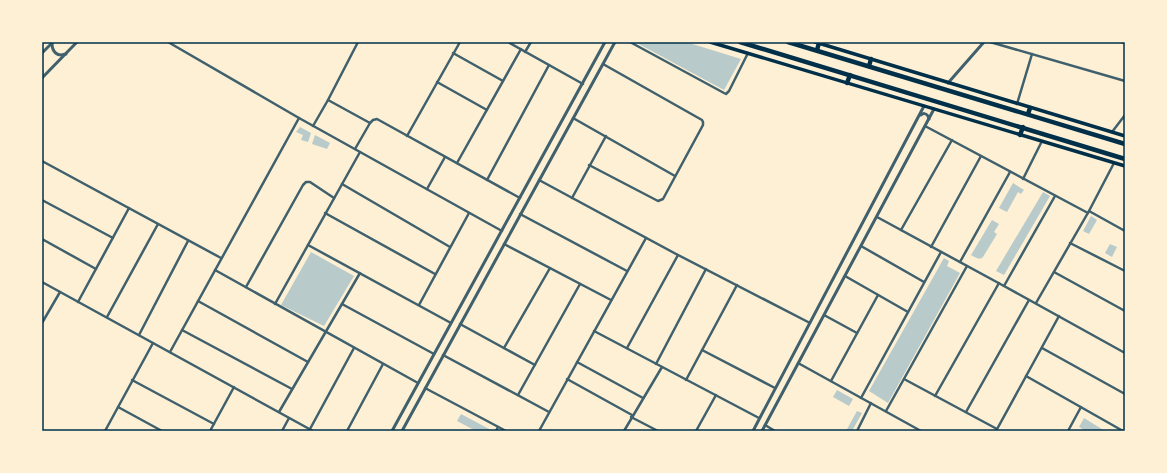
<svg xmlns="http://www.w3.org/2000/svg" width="1167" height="473" font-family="Overpass,sans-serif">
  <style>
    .green { fill: #b9caca }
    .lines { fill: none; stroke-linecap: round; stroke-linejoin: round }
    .minor { stroke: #3f606c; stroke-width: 2.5 }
    .tertiary { stroke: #3f606c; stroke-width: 3 }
    .secondary { stroke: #003049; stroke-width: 3.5 }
    .trunk { stroke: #003049; stroke-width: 4.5 }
    .neatline { fill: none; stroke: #003049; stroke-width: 1.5 }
  </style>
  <rect width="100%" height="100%" fill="#fdf0d5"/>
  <!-- green -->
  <g class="green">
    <path d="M635,42H686L741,59L724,90Z"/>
    <path d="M300,127L311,133L308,142L301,140L303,135L296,132Z"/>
    <path d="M315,135L330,143L327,149L312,144Z"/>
    <path d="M1013,183L1024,190L1021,194L1018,192L1007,212L999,208Z"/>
    <path d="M1043,192L1050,196L1004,275L996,271Z"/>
    <path d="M1091,216L1097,220L1089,234L1083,231Z"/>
    <path d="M992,220L999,224L994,232L997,234L983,257C979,261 975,257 971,255Z"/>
    <path d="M1110,244L1117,247L1112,257L1105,253Z"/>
    <path d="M311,252L354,276L324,326L281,305Z"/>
    <path d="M944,258L949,261L947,266L960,273L888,403L869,391Z"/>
    <path d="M837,390L853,399L849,406L833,397Z"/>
    <path d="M857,411L862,413L852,431H846Z"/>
    <path d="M461,414L491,430V431H476L457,421Z"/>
    <path d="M1084,418L1105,431H1086L1079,427Z"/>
  </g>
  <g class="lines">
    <!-- minor -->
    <g class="minor">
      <path d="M168,42L299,118L502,231"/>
      <path d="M508,42L583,84"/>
      <path d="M630,42L724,93L726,94L729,91L748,53"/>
      <path d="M990,42L1125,81"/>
      <path d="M1121,42L1125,43"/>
      <path d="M525,52L531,42"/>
      <path d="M453,53L503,81"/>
      <path d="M437,82L487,110"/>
      <path d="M328,100L370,123"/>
      <path d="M1017,104L1032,54"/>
      <path d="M573,118L675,176"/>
      <path d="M313,126L328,100L358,42"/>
      <path d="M925,126L1088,213"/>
      <path d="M1112,132L1125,115"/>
      <path d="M407,136L460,42"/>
      <path d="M355,149L370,123L373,120L377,119L520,198"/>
      <path d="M42,161L221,258"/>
      <path d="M457,163L521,49"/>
      <path d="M589,165L658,201L663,199L703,125V122L702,120L603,64"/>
      <path d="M1023,179L1042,141"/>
      <path d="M487,180L549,65"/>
      <path d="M539,180L678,255L810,323"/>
      <path d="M342,184L450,247"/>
      <path d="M427,189L445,157"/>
      <path d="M572,198L606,136"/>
      <path d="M42,200L113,238"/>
      <path d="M1089,211L1125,231"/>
      <path d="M325,213L435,274"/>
      <path d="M520,214L627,271"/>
      <path d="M877,217L1004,286L1125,353"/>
      <path d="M901,230L952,140"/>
      <path d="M42,239L96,269"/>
      <path d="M1070,243L1125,271"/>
      <path d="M504,244L611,300"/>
      <path d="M308,245L451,323"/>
      <path d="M861,246L924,282"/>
      <path d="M931,247L981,156"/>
      <path d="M960,262L1010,172"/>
      <path d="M215,270L418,383"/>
      <path d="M1054,272L1125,311"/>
      <path d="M845,276L908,312"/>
      <path d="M42,282L313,431"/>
      <path d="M1004,286L1055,196"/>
      <path d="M246,287L303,185L306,182H310L334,198"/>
      <path d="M198,301L308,362"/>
      <path d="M78,302L129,208"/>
      <path d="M1036,303L1089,211L1114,163"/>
      <path d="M275,304L360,152"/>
      <path d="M342,304L434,354"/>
      <path d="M419,305L469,213"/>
      <path d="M824,315L857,333"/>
      <path d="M107,317L158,224"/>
      <path d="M42,323L60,292"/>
      <path d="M460,324L535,365"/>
      <path d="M182,330L292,389"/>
      <path d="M594,331L759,418"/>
      <path d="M139,335L188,241"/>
      <path d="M504,348L550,268"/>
      <path d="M627,348L678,255"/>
      <path d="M1042,348L1125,394"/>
      <path d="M702,350L775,388"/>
      <path d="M170,352L299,118"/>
      <path d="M443,355L549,412"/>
      <path d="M577,362L643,398"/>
      <path d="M798,363L921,431"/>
      <path d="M656,364L706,269"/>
      <path d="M1026,376L1123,431"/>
      <path d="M567,379L632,415"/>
      <path d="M904,379L997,429"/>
      <path d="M132,380L214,424"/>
      <path d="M686,380L737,285"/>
      <path d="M831,381L878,295"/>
      <path d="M425,388L506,431"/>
      <path d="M518,395L580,284"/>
      <path d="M935,396L999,283"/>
      <path d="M861,398L941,252"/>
      <path d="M118,407L162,431"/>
      <path d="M886,411L967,266"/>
      <path d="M279,412L360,273"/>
      <path d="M966,412L1029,300"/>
      <path d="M631,417L658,431"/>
      <path d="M765,425L775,431"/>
      <path d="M310,429L354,348"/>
      <path d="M105,431L153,343"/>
      <path d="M210,431L234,387"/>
      <path d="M282,431L289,418"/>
      <path d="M347,431L383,364"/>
      <path d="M496,431L498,427"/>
      <path d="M539,431L646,238"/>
      <path d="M624,431L662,367"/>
      <path d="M696,431L716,395"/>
      <path d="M857,431L871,403"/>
      <path d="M996,431L1059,316"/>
      <path d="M1068,431L1081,407"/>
    </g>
    <!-- tertiary -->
    <g class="tertiary">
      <path d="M52,43C52,52 57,57 66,54"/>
      <path d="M42,53L52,43"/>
      <path d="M42,71V75"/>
      <path d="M42,78L77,42"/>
      <path d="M948,83L984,42"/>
      <path d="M921,115C923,113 926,113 928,116L929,119"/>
      <path d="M392,431L605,42"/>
      <path d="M402,431L615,42"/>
      <path d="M753,431L924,106"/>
      <path d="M762,431L934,109"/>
    </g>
    <!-- secondary -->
    <g class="secondary">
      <path d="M710,42L1125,166"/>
      <path d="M815,42L1125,136"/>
    </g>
    <!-- trunk -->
    <g class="trunk">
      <path d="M740,42L1125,159"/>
      <path d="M788,42L1125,144"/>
      <path d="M817,50L819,43"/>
      <path d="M869,66L871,59"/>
      <path d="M847,83L850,75"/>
      <path d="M1028,114L1030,108"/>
      <path d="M1020,135L1023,127"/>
    </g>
  </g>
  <!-- border -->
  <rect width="1167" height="473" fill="none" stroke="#fdf0d5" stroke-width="86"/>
  <rect x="43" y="43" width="1081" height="387" class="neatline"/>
</svg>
